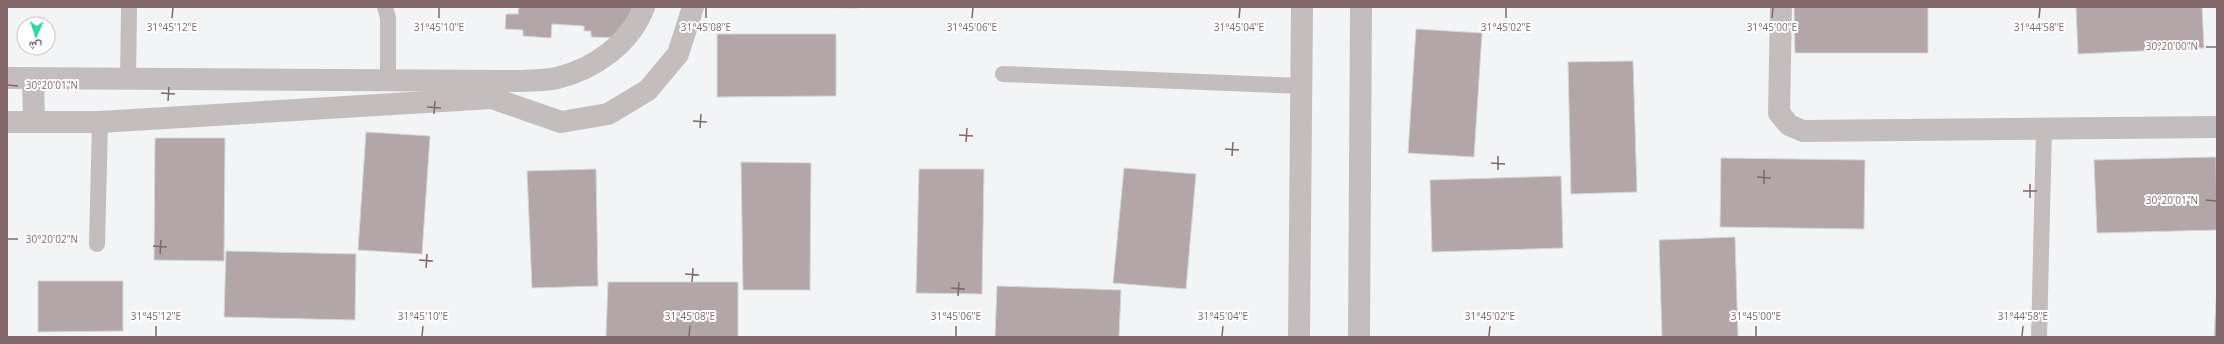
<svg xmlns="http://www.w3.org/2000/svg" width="2224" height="344" font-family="'Open Sans',Vazirmatn,sans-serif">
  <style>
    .building { fill: #b3a6a8; stroke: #d5d6d7 }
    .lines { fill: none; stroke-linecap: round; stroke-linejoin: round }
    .lane { stroke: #c4bdbe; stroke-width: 16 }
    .street { stroke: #c4bdbe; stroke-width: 22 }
    .ticks { fill: none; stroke: #81676a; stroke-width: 1.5 }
    .ticks-label { font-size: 10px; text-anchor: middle; fill: #81676a; stroke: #fff; stroke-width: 4; stroke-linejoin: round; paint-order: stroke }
  </style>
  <rect width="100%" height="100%" fill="#f2f4f6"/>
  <!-- building -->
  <g class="building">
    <path d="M519,7H630L632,9L625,38L591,37V31H584V26L552,24L551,38L523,36V30L505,29L506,14H518Z"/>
    <path d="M788,7H858V8Z"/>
    <path d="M1794,7H1928V53H1795Z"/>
    <path d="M2076,7H2202L2204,48L2078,54Z"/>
    <path d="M1416,29L1482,33L1474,157L1408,153Z"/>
    <path d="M717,34H836V96L717,97Z"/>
    <path d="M1633,61L1637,192L1571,194L1568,62Z"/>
    <path d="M366,132L430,136L422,254L358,250Z"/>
    <path d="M155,138H225L224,261L154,260Z"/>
    <path d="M2216,157L2217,230L2097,233L2094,160Z"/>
    <path d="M1721,158L1865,160L1864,229L1720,227Z"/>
    <path d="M741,162L811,163L810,290H743Z"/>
    <path d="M1124,168L1196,174L1186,289L1113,283Z"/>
    <path d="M596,169L598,286L532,288L527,171Z"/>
    <path d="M919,169H984L982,294L916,293Z"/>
    <path d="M1561,176L1563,248L1432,252L1430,180Z"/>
    <path d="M1735,237L1738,337H1662L1659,240Z"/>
    <path d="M226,251L356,254L355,320L224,317Z"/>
    <path d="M38,281H123V331L38,332Z"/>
    <path d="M608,282H738V337H606Z"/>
    <path d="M2217,283V337H2214Z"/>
    <path d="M997,286L1121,290L1119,337H995Z"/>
  </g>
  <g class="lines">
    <!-- lane -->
    <g class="lane">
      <path d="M385,7L388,18V80"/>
      <path d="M1003,74L1301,86"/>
      <path d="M128,79L129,7"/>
      <path d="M97,244L100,122"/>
      <path d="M2039,337L2044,129"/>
    </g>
    <!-- street -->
    <g class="street">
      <path d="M1781,7L1779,113L1789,125L1803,131L2217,127"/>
      <path d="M7,78L520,81C531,80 545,81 557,78C594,69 630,44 644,7"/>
      <path d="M33,78L34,122"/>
      <path d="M7,122H100L492,98L561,122L608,114L648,90L678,54L693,7"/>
      <path d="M1299,337L1302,7"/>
      <path d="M1359,337L1361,7"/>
    </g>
  </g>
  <!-- ticks -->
  <path class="ticks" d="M172,18L173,8M439,18V8M706,18V8M972,18L973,8M1239,18L1240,8M1506,18V8M1772,18L1773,8M2039,18L2040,8M2206,47H2216M8,85L18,86M161,93L175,94M168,101L169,87M427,107L441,108M434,114L435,101M693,121L707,122M700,128L701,114M959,135L973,136M966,142L967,128M1225,149L1239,150M1232,156L1233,142M1491,163L1505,164M1498,170V156M1757,177L1771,178M1764,184V170M2023,191H2037M2030,198V184M2206,200L2216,201M8,239H18M153,246L167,247M160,254L161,240M419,260L433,261M426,268L427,254M685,274L699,275M692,282L693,268M951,288L965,289M958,296L959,282M156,336V326M422,336L423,326M689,336L690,326M956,336V326M1222,336L1223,326M1489,336L1490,326M1756,336V326M2022,336L2023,326"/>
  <g class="ticks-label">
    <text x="172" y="31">31°45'12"E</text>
    <text x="439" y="31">31°45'10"E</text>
    <text x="706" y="31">31°45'08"E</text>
    <text x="972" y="31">31°45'06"E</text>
    <text x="1239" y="31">31°45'04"E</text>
    <text x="1506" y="31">31°45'02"E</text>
    <text x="1772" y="31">31°45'00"E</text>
    <text x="2039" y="31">31°44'58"E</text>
    <text x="2172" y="50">30°20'00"N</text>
    <text x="52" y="89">30°20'01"N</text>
    <text x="2172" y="204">30°20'01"N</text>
    <text x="52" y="243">30°20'02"N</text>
    <text x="156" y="320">31°45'12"E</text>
    <text x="423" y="320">31°45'10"E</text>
    <text x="690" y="320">31°45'08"E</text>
    <text x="956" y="320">31°45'06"E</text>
    <text x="1223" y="320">31°45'04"E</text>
    <text x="1490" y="320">31°45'02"E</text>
    <text x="1756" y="320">31°45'00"E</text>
    <text x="2023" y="320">31°44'58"E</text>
  </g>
  <!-- border -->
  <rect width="2224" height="344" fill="none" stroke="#81676a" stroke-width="16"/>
  <!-- north arrow -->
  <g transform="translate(36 36) rotate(183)"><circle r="19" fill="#ffffff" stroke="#cdc2c3"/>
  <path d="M0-3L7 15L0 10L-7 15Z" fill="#31d7a0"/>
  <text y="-6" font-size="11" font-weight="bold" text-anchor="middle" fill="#81676a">ش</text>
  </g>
</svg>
